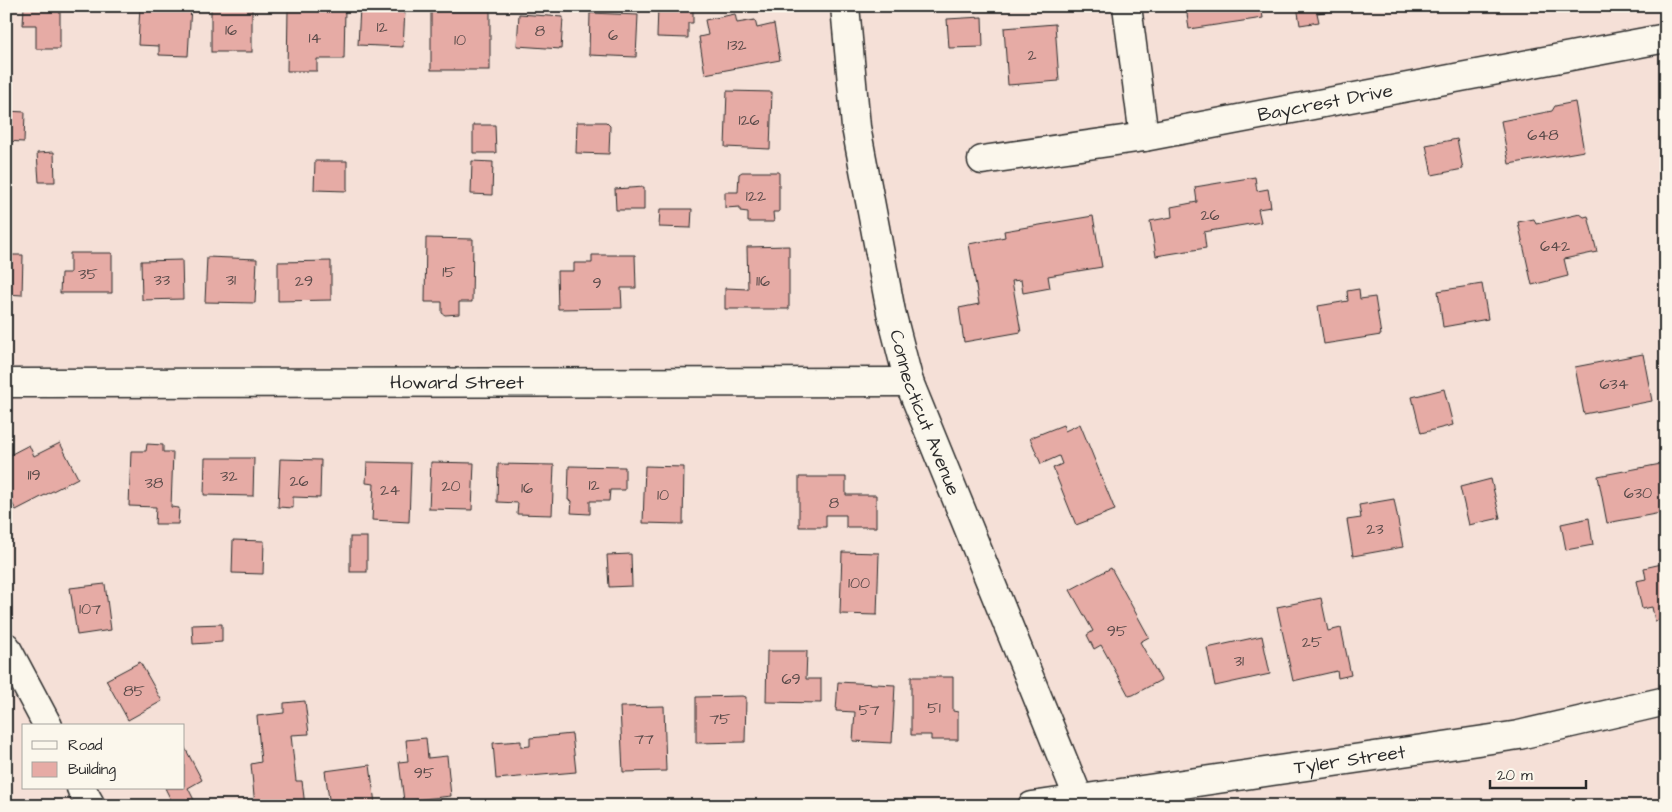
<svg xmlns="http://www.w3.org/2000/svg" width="1672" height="812" font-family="'Architects Daughter',sans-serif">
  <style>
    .building { fill: #e6aba5; stroke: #2b2b2b }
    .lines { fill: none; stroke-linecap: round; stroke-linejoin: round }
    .minor-casing { stroke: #2b2b2b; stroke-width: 31 }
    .minor { stroke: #fbf7ec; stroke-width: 28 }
    .labels { text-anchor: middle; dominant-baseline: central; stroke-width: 4.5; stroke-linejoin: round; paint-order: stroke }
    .number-label { font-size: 16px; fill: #5a4b4a }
    .street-label { font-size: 19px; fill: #2b2b2b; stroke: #fbf7ec }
  </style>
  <rect width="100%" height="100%" fill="#f5e0d7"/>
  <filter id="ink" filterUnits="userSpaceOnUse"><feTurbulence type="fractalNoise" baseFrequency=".02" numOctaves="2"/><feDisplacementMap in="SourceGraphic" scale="10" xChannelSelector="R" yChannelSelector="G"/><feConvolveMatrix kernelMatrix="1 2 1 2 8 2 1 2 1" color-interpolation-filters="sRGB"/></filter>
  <g filter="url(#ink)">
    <!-- building -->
    <g class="building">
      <path d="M24,6H60V49H36V25H23Z"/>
      <path d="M140,6H191L188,56L159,55V46L138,45Z"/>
      <path d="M658,6H693V23H688V38L657,37Z"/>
      <path d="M1186,6H1261L1263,18L1189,29Z"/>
      <path d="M1297,6H1353V8L1317,13L1319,22L1300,25Z"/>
      <rect x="211" y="7" width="41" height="45"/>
      <path d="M360,7L405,10L403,47L358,45Z"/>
      <path d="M288,9H345L344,59H317V71H287Z"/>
      <rect x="431" y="11" width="59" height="59"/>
      <path d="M590,13L638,15L636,57L589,55Z"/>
      <path d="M519,14L563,17L561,49L517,46Z"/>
      <path d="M735,14L737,23L755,20L757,28L774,24L780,60L705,74L699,37L708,35L705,20Z"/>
      <path d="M982,17L983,47L949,48L947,19Z"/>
      <path d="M1055,24L1059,81L1008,85L1004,28Z"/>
      <path d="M727,91L772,92L770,149L725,147Z"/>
      <path d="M1575,102L1584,151L1509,164L1501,121L1552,111L1555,106Z"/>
      <path d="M6,111L25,112L24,142L6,141Z"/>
      <path d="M577,122H606L610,126L609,154L576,153Z"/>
      <path d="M473,125H495L496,153H473Z"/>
      <path d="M1457,139L1463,169L1432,175L1426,145Z"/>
      <path d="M54,152L55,182H39L37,153Z"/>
      <path d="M315,161H347V191L314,190Z"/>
      <path d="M472,161L493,162L492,195L471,194Z"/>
      <path d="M742,172H779V212H773L774,222H748V212L740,211V207L725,208V192H738L739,174Z"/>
      <path d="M1255,177L1257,191L1268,189L1271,207L1258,209L1261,222L1204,232L1206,248L1156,256L1150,221L1172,217L1171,207L1197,202L1195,187Z"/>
      <path d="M644,187V210H616L615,189Z"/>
      <path d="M660,209H692L691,228L659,227Z"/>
      <path d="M1580,214L1584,217L1588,216L1597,252L1564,259L1568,276L1532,285L1518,222L1534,219L1536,224Z"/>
      <path d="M1093,216L1102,267L1048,276L1050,288L1023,293L1021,280L1012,281L1021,332L964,342L959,308L979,304L969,244L1005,237L1004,231Z"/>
      <path d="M426,238L473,239L472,302H459V314L445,315L442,313V302H425Z"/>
      <path d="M789,246V309H725V288L748,289L747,247Z"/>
      <path d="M70,253H112V293H60L61,273H70Z"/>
      <path d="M6,255H23L22,295L6,294Z"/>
      <path d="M592,255H635L636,288H621L622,308L558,309L557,271H574V263H592Z"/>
      <path d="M207,257L257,259L255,303L205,302Z"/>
      <path d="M182,260L183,299L142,300L141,261Z"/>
      <path d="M331,261V300L278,301V262Z"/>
      <path d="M1482,284L1488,319L1443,327L1438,291Z"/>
      <path d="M1359,289L1360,299L1375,297L1381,335L1324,344L1318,306L1348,301L1347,291Z"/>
      <path d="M1643,354L1652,401L1584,414L1575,367Z"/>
      <path d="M1444,389L1453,425L1421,433L1412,397Z"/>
      <path d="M1080,424L1115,510L1076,525L1053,468L1062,464L1059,456L1041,464L1030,438L1063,425L1065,431Z"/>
      <path d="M60,443L78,478L16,510L6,492V457L29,445L34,456Z"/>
      <path d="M147,444L163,445V452H173L171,507L179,508L178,524H155L156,507L129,506L131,451H146Z"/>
      <path d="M205,458H254L253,496L204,495Z"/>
      <path d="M280,459L321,460L320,498L293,497V508L278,507Z"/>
      <path d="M367,462L411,463L409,522L372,520L374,484L366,483Z"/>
      <path d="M431,462L474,463L472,510L429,509Z"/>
      <path d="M1666,463V512L1607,523L1598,476Z"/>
      <path d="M498,464L554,465L552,515L517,514L518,503L497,502Z"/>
      <path d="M569,466L625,467V490H610L609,501H590V514L571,513L572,501L568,500Z"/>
      <path d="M645,466L684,467L683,524L643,523Z"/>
      <path d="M799,477H846V495H876V527H846V515H826V527H799Z"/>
      <path d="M1491,479L1500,518L1469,525L1460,487Z"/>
      <path d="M1394,499L1403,547L1353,556L1347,520L1361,518L1359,505Z"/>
      <path d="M1589,518L1593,545L1566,550L1561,524Z"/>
      <rect x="350" y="537" width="17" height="35"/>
      <path d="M233,540L264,541L263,574L232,573Z"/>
      <path d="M842,552L879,553L877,615L840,614Z"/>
      <path d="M631,554L632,586L609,587L607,555Z"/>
      <path d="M1666,563V619L1655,621L1652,607L1642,609L1636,581L1646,579L1644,568Z"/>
      <path d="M1111,568L1149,637L1140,642L1161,680L1133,695L1129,696L1101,645L1094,649L1087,635L1093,631L1070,590Z"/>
      <path d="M105,584L111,630L77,635L70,588Z"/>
      <path d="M1321,598L1328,631L1341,628L1351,675L1338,678L1337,671L1293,681L1277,607Z"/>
      <path d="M222,624V642L193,644L192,625Z"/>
      <path d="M1262,636L1270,674L1215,686L1207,648Z"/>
      <path d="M767,651H807L806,679H821V703L766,702Z"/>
      <path d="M140,662L162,701L128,720L106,680Z"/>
      <path d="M911,677H953V711L958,712V740H931V735H911Z"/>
      <path d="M838,682L895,685L892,743L853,741L855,712L836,711Z"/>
      <path d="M742,696L746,697L745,742L696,743V697Z"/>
      <path d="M305,701L309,734L291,735L296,781H302L305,806H255L251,764L261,762L257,716L284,713V703Z"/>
      <path d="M664,706L666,771L623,772L620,707Z"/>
      <path d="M572,734L576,772L496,779L493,743L521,741V747L530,746V738Z"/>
      <path d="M426,738L428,758L447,756L451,796L404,801L399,762L408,761L406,740Z"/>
      <path d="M184,746L202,780L188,788L197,806H174L165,788H184Z"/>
      <path d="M370,765L375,804L330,806L325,771Z"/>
    </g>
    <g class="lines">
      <defs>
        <g id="minor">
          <path id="s1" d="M845,6L856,127L891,312L909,382L1079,799"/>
          <path d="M1127,6L1144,137"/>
          <path id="s2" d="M982,160L1144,137L1666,38"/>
          <path id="s3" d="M6,383L909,382"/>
          <path d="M6,647L48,726"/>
          <path d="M81,788L91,806"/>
          <path id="s4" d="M1032,806L1519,735L1666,701"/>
        </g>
      </defs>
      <!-- minor casing -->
      <use href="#minor" class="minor-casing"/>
      <!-- minor -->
      <use href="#minor" class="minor"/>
    </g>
  </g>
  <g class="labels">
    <!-- number labels -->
    <g class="number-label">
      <text x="382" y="27">12</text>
      <text x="231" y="30">16</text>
      <text x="540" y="31">8</text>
      <text x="613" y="35">6</text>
      <text x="315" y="38">14</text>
      <text x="460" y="40">10</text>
      <text x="737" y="45">132</text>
      <text x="1032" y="55">2</text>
      <text x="749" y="120">126</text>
      <text x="1543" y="135">648</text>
      <text x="756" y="196">122</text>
      <text x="1210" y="215">26</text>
      <text x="1555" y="246">642</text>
      <text x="449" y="272">15</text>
      <text x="88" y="274">35</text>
      <text x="162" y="280">33</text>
      <text x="231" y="280">31</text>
      <text x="304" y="281">29</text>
      <text x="763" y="281">116</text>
      <text x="597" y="283">9</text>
      <text x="1614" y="384">634</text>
      <text x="34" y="475">119</text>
      <text x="229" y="476">32</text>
      <text x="299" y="481">26</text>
      <text x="154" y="483">38</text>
      <text x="594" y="485">12</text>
      <text x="451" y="486">20</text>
      <text x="527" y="488">16</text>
      <text x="390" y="490">24</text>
      <text x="1638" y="493">630</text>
      <text x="663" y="495">10</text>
      <text x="834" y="503">8</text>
      <text x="1375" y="529">23</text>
      <text x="859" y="583">100</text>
      <text x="90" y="609">107</text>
      <text x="1117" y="631">95</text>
      <text x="1312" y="642">25</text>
      <text x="1239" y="661">31</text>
      <text x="791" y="679">69</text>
      <text x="134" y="691">85</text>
      <text x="934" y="708">51</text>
      <text x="869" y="710">57</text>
      <text x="720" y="719">75</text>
      <text x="644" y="739">77</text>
      <text x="424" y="773">95</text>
    </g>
    <!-- street labels -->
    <g class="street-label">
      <text stroke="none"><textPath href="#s2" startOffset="348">Baycrest Drive</textPath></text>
      <text stroke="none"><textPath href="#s3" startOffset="451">Howard Street</textPath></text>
      <text stroke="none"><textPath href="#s1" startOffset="416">Connecticut Avenue</textPath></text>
      <text stroke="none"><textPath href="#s4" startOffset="321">Tyler Street</textPath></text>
    </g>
  </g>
  <!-- margin -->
  <rect width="1672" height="812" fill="none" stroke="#fbf7ec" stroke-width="25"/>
  <rect x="12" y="12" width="1647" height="787" fill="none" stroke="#2b2b2b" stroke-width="2" filter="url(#ink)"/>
  <!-- legend -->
  <rect x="22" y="724" width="162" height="65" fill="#fbf7ec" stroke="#a8a59f"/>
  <rect x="32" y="741" width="25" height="8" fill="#fbf7ec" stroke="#a8a59f"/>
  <text x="68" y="750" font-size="15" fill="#2b2b2b">Road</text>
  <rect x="32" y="762" width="25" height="15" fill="#e6aba5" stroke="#a8a59f"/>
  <text x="68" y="774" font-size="15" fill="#2b2b2b">Building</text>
  <!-- scale -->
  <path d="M1490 780v8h96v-8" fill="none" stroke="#2b2b2b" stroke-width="2.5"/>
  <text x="1497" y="780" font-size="15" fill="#2b2b2b" stroke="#fbf7ec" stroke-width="4" paint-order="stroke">20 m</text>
</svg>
